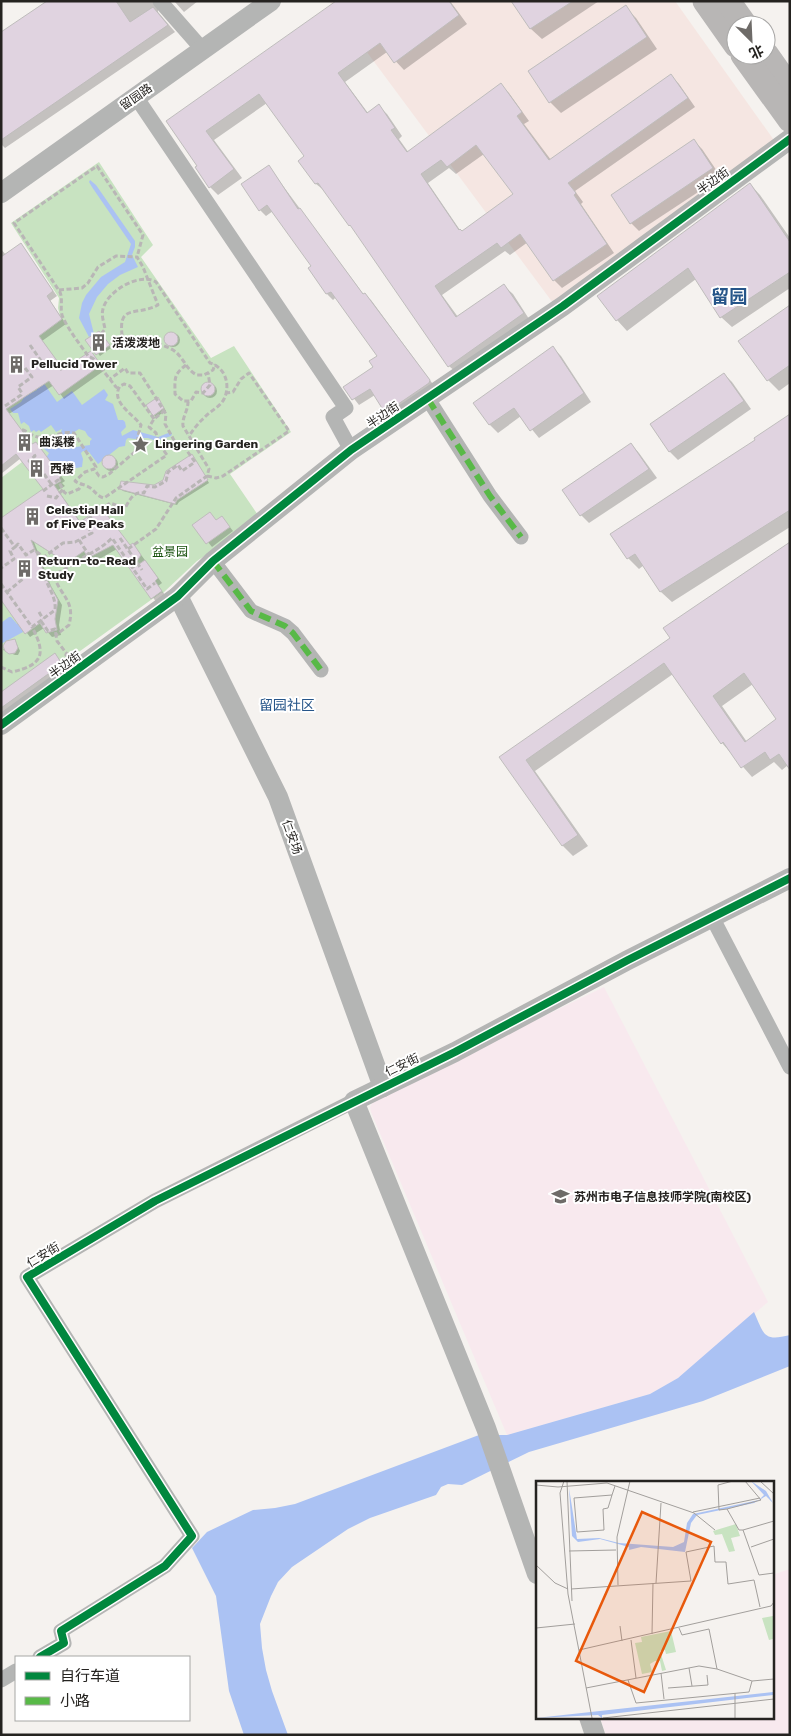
<svg xmlns="http://www.w3.org/2000/svg" width="791" height="1736" font-family="Rubik,'Noto Sans SC',sans-serif">
  <style>
    .industrial { fill: #f5e6e2 }
    .education { fill: #f8e9ee }
    .green { fill: #c8e3c1 }
    .water { fill: #abc2f3; fill-rule: evenodd }
    .shadow { fill: #0003; fill-rule: evenodd }
    .building { fill: #e0d3e0; stroke: #bfbdbc; fill-rule: evenodd }
    .lines { fill: none; stroke-linecap: round; stroke-linejoin: round }
    .path { stroke: #b9b6b6; stroke-width: 3; stroke-dasharray: 5 2.5; stroke-linecap: butt }
    .minor { stroke: #b4b5b4; stroke-width: 15 }
    .tertiary { stroke: #b4b5b4; stroke-width: 20 }
    .primary { stroke: #b8b6b5; stroke-width: 25 }
    .quiet { stroke: #58b947; stroke-width: 6; stroke-dasharray: 12 6; stroke-linecap: butt }
    .cycleway-casing { stroke: #fff; stroke-width: 11 }
    .cycleway { stroke: #00873e; stroke-width: 8 }
    .labels { text-anchor: middle; dominant-baseline: central; stroke-width: 4; stroke-linejoin: round; paint-order: stroke }
    .street-label { font-size: 12px; fill: #252320; stroke: #fff }
    .poi-label { font-size: 12px; font-weight: bold; fill: #252320; stroke: #fff; text-anchor: start }
    .park-label { font-size: 12px; fill: #17500c; stroke: #fff }
    .neighbourhood-label { font-size: 14px; fill: #265589; stroke: #fff }
    .district-label { font-size: 18px; font-weight: bold; fill: #265589; stroke: #fff }
    .inset-road { fill: none; stroke: #a29f9c; stroke-width: 1 }
    .view { fill: #e8590c; fill-opacity: 0.15; stroke: #e8590c; stroke-width: 2.5 }
    .inset-edge { fill: none; stroke: #252320; stroke-width: 2.5 }
  </style>
  <rect width="100%" height="100%" fill="#f5f2ef"/>
  <!-- industrial -->
  <path class="industrial" d="M329,1H675L776,143L553,303Z"/>
  <!-- education -->
  <g class="education">
    <path d="M604,987L768,1302L678,1378L650,1394L507,1435L371,1112L370,1107L374,1100L378,1097Z"/>
    <path d="M790,1569V1735H606L600,1717H772V1575Z"/>
  </g>
  <!-- green -->
  <path class="green" d="M99,162L153,245L141,257L211,358L234,346L291,432L230,474L260,518L197,561L163,593L162,592L1,708V478L22,462L1,434V349L27,345L61,320L58,308L59,298L11,223Z"/>
  <!-- water -->
  <g class="water">
    <path d="M90,180L96,185L135,241V247L132,255L138,267L120,275L108,284L97,297L89,314L94,334L89,337L79,318L82,303L86,295L101,277L125,262L131,244L92,187L89,182Z"/>
    <path d="M43,382L57,402L72,391L82,405L104,389L108,395L105,400L113,404L118,420H123L125,422L126,427L121,432L122,436L133,430L158,437L171,432L172,434L171,436L156,441L148,438H142L135,439L128,438L126,440L125,446L119,447L98,464L89,452L83,451L81,453L83,459L82,467L76,468L67,473L61,474L53,463L50,462L46,458L49,453L43,448L56,442L59,438L62,429L56,432L51,425L41,432L39,430L36,432L34,430L31,432L29,426L24,422L21,424L18,413H13L10,409L21,402L25,396L37,390L36,387ZM79,429L85,431L88,436L92,439L90,441V445L76,447L73,445L71,434Z"/>
    <path d="M9,617H11L17,624L21,623L24,626L23,632L1,644V623Z"/>
    <path d="M754,1312C764,1334 763,1342 790,1335V1366L703,1401L529,1452L462,1485L448,1484L441,1487L436,1495L370,1518L348,1529L292,1567L278,1582L271,1596L260,1624L262,1648L266,1670L272,1691L288,1735H244L229,1691L216,1596L192,1548L207,1532L253,1510L275,1508L295,1504L479,1435H507L650,1394L678,1378Z"/>
  </g>
  <!-- shadow -->
  <g class="shadow">
    <path d="M50,1H161L158,5V12L175,32L5,148L1,144V34Z"/>
    <path d="M174,1H198L184,12Z"/>
    <path d="M338,1H450L467,24L404,70L387,52L345,82L368,113L378,106L387,114L402,136L399,139L409,153L500,85L509,93L529,121L524,124L551,160L671,76L679,84L695,107L575,191L583,202L581,204L614,253L562,288L554,280L528,242L510,255L505,251L442,295L458,317L504,286L513,294L531,322L458,374L449,366L356,232L325,191L316,184L306,157L267,103L214,140L242,178L218,195L210,187L198,166L167,122ZM484,154L515,194L462,233L428,183L449,168L456,174Z"/>
    <path d="M513,1H599L542,39L531,29Z"/>
    <path d="M625,7L636,18L657,49L561,113L550,102L529,71Z"/>
    <path d="M694,141L702,149L721,177L639,231L631,223Z"/>
    <path d="M269,167L364,295L371,300L435,387L392,418L386,412L375,395L359,405L345,387L375,367L379,356L336,297L333,300L327,294L309,269L313,266L273,211L266,216L260,210Z"/>
    <path d="M750,184L760,195L790,238V288L732,327L721,317L696,279L627,331L617,320L599,296Z"/>
    <path d="M21,245L57,296L50,301L66,324L42,341L64,370L91,352L105,370L64,399L54,385L9,414L33,445L40,448L65,481L62,483L65,486L58,490L81,523L130,546L133,544L162,583L158,586L166,596L157,603L117,549L94,562L88,555L72,567L34,542L51,586L62,605L59,625L61,635L52,637L44,628L30,637L4,602L1,604V517L3,519L44,489L21,458L1,474V249L6,255Z"/>
    <path d="M790,306V383L779,391L768,380L740,342Z"/>
    <circle cx="173" cy="340" r="7"/>
    <path d="M101,334L111,348L100,356L87,340Z"/>
    <path d="M553,348L561,356L591,402L539,438L521,416L498,433L490,425L475,403Z"/>
    <path d="M724,374L732,382L751,409L678,460L670,452L651,425Z"/>
    <circle cx="210" cy="391" r="7"/>
    <path d="M160,401L166,411L156,417L154,415Z"/>
    <path d="M790,416V527L672,602L661,592L644,565L639,569L628,558L757,440Z"/>
    <path d="M631,444L639,453L657,478L589,523L581,515L564,490Z"/>
    <circle cx="111" cy="464" r="7"/>
    <path d="M194,457L209,483L179,502L177,505L123,491L121,489L154,486L165,481Z"/>
    <path d="M217,522H226L233,531L212,547L194,525Z"/>
    <path d="M790,544L788,765L782,770L774,762L752,777L722,743L673,674L535,771L588,846L573,856L563,846L501,757L672,638ZM753,684L778,720L747,742L722,706Z"/>
    <path d="M15,640L20,651L18,655H15L3,650L7,642Z"/>
    <path d="M55,655L64,667L2,713L1,694Z"/>
  </g>
  <!-- building -->
  <g class="building">
    <path d="M47,1H116L130,22L153,7L168,25L1,140V32Z"/>
    <path d="M336,1H449L459,15L394,63L380,43L338,73L367,113L379,104L395,128L391,130L407,152L501,83L522,112L517,116L549,160L671,74L688,98L568,183L576,193L574,195L607,244L553,281L520,234L501,248L497,243L435,286L456,317L504,284L524,313L448,367L350,225L349,226L318,183L315,184L298,161L304,156L259,94L206,131L234,169L209,188L195,167L197,166L166,121ZM476,145L513,194L462,231L460,229L459,230L421,174L441,160L447,167Z"/>
    <path d="M511,1H573L530,29Z"/>
    <path d="M626,5L647,37L549,103L528,71Z"/>
    <path d="M694,139L713,168L630,224L611,195Z"/>
    <path d="M269,165L298,209L300,208L363,294L365,293L430,380L429,383L385,413L370,389L352,400L343,387L373,367L369,361L377,356L331,292L326,294L308,268L311,266L267,205L259,211L241,184Z"/>
    <path d="M750,183L790,242V272L720,318L688,268L616,321L597,296Z"/>
    <path d="M21,243L53,291L47,296L62,319L39,336L63,369L91,351L101,365L59,395L49,381L6,409L32,444L36,442L61,476L59,478L61,481L54,485L80,522L101,507L130,545L133,543L141,555L132,569L145,560L158,578L155,581L162,591L151,599L113,545L88,558L84,551L67,563L31,540L47,580L58,600L55,619L57,630L46,633L40,623L25,634L1,600V518L43,489L16,454L1,466V257Z"/>
    <path d="M790,305V365L767,381L738,341Z"/>
    <path d="M99,331L110,345L96,355L85,340Z"/>
    <circle cx="171" cy="339" r="7"/>
    <path d="M553,346L584,393L530,431L514,408L489,425L473,403Z"/>
    <path d="M724,373L744,401L669,452L650,424Z"/>
    <circle cx="208" cy="389" r="7"/>
    <path d="M158,397L164,408L153,416L146,405Z"/>
    <path d="M790,414V510L660,592L635,554L627,559L610,534L755,440L754,438Z"/>
    <path d="M631,443L649,469L580,516L562,490Z"/>
    <path d="M192,454L208,480L177,500L175,504L119,489L121,481L154,485L163,480L166,471Z"/>
    <circle cx="109" cy="462" r="7"/>
    <path d="M210,512L216,520L222,516L230,527L206,544L192,525Z"/>
    <path d="M790,542V770L779,754L770,760L765,752L741,768L723,742L721,744L664,663L526,760L578,835L562,846L499,757L670,638L663,628ZM744,673L776,719L745,742L713,696Z"/>
    <path d="M15,639L18,648L15,653L9,654L5,651L3,646L6,641Z"/>
    <path d="M55,653L62,664L1,708V692Z"/>
  </g>
  <g class="lines">
    <!-- path -->
    <g class="path">
      <path d="M59,290L82,288L88,283L98,267L116,256L137,257L143,267L158,305C135,317 116,302 123,341C128,342 130,340 135,340C144,339 165,345 173,350C183,356 186,370 197,375H204L213,370L215,364"/>
      <path d="M101,334L105,329C104,323 101,315 103,309C107,291 140,272 156,282L210,363C225,367 231,385 224,399C220,407 210,411 204,418C198,423 193,430 189,436"/>
      <path d="M30,345L44,365L53,359L62,370"/>
      <path d="M186,365C173,375 175,379 175,394L183,401H191L196,392L203,393L210,385L208,373"/>
      <path d="M118,388L116,387L94,359L88,356C80,344 68,330 62,315C60,307 63,300 60,292L14,223L97,166L143,235L137,257"/>
      <path d="M5,406L21,395L22,393L18,387L32,377L25,368"/>
      <path d="M154,419L130,386L124,384L120,386C110,402 133,414 141,425L138,436L137,450L109,474L103,477L99,476L94,469L85,472L75,481C79,484 83,484 87,486C94,489 96,496 104,498L167,455L159,444L156,433L149,427L154,419L164,411"/>
      <path d="M22,430H23C28,432 32,436 38,437C50,440 61,430 74,433L96,467L94,469"/>
      <path d="M31,463L29,461L35,456L34,454"/>
      <path d="M44,474L52,485"/>
      <path d="M207,476L216,478L223,476L289,431L249,373L241,379L233,392L226,393"/>
      <path d="M43,491L58,480L64,492L67,494L79,489L81,485"/>
      <path d="M47,496L56,498L63,489"/>
      <path d="M1,528L15,547L10,551L14,559L1,568"/>
      <path d="M120,538L142,570"/>
      <path d="M79,540L89,555"/>
      <path d="M15,547L18,544L26,555L34,550L44,557"/>
      <path d="M128,549L156,529L176,498L207,476L209,469L183,426C182,417 188,411 188,402"/>
      <path d="M1,584L32,627L55,610C57,591 37,578 44,557L63,543L75,542L92,533L84,522L110,503L125,508C130,500 133,491 144,493L147,486L155,487L166,481L168,472L178,465L182,471L195,462L185,448L175,442L165,424L166,414L140,373H128L125,368L110,379"/>
      <path d="M7,592L24,578"/>
      <path d="M39,612L43,619"/>
      <path d="M41,621L48,631L55,629L56,635"/>
      <path d="M65,656L67,654L57,641L56,635L69,625C75,602 63,598 55,579L57,573C65,570 71,565 78,561C90,553 101,549 112,538L147,589L155,583"/>
      <path d="M1,667L12,672C42,665 47,655 32,627"/>
    </g>
    <!-- minor -->
    <g class="minor">
      <path d="M160,1L203,50"/>
      <path d="M136,97L346,408L333,417L351,450"/>
      <path d="M428,399L490,496L521,537"/>
      <path d="M213,561L251,611L285,626L293,633L321,670"/>
      <path d="M712,917L790,1067"/>
      <path d="M40,1657L64,1643L61,1631L165,1566L192,1536L27,1277L155,1201L354,1101"/>
      <path d="M1,1680L16,1671"/>
    </g>
    <!-- tertiary -->
    <g class="tertiary">
      <path d="M1,193L271,1"/>
      <path d="M178,596L278,797L383,1087"/>
      <path d="M1,725L178,596L213,561L351,450L563,306L790,139"/>
      <path d="M537,1574L486,1428L354,1101L455,1052L628,960L790,878"/>
      <path d="M589,1717L595,1735"/>
    </g>
    <!-- primary -->
    <g class="primary">
      <path d="M705,1L736,45"/>
      <path d="M728,1L745,25"/>
      <path d="M766,54L790,88"/>
      <path d="M743,55L790,120"/>
    </g>
    <!-- quiet -->
    <g class="quiet">
      <path d="M428,399L490,496L521,537"/>
      <path d="M213,561L251,611L285,626L293,633L321,670"/>
    </g>
    <defs>
      <g id="cycleway">
        <path d="M1,725L178,596L213,561L351,450L563,306L790,139"/>
        <path d="M40,1657L64,1643L61,1631L165,1566L192,1536L27,1277L155,1201L455,1052L628,960L790,878"/>
      </g>
    </defs>
    <!-- cycleway casing -->
    <use href="#cycleway" class="cycleway-casing"/>
    <!-- cycleway -->
    <use href="#cycleway" class="cycleway"/>
  </g>
  <!-- icons -->
  <defs>
    <symbol id="building-bare" viewBox="-9 -9 18 18"><path d="M-4-6H4V6H1V3H-1V6H-4ZM-2.5-4.3h1.7v1.8h-1.7ZM.8-4.3h1.7v1.8H.8ZM-2.5-1h1.7V.8h-1.7ZM.8-1h1.7V.8H.8Z" fill="#6e6b68" stroke="#fff" stroke-width="2.5" paint-order="stroke"/></symbol>
    <symbol id="sight-bare" viewBox="-9 -9 18 18"><path d="M0-6L1.8-2.2L6-1.7L2.9 1.2L3.7 5.4L0 3.3L-3.7 5.4L-2.9 1.2L-6-1.7L-1.8-2.2Z" fill="#6e6b68" stroke="#fff" stroke-width="2.5" paint-order="stroke"/></symbol>
    <symbol id="university-bare" viewBox="-9 -9 18 18"><path d="M0-5L7-2L0 1L-7-2ZM-4 1L0 2.5L4 1V4Q0 6-4 4Z" fill="#6e6b68" stroke="#fff" stroke-width="2.5" paint-order="stroke"/></symbol>
  </defs>
  <g fill-rule="evenodd">
    <use href="#building-bare" x="86" y="330" width="25" height="25"/>
    <use href="#building-bare" x="4" y="352" width="25" height="25"/>
    <use href="#building-bare" x="12" y="430" width="25" height="25"/>
    <use href="#sight-bare" x="128" y="432" width="25" height="25"/>
    <use href="#building-bare" x="24" y="456" width="25" height="25"/>
    <use href="#building-bare" x="20" y="504" width="25" height="25"/>
    <use href="#building-bare" x="12" y="556" width="25" height="25"/>
    <use href="#university-bare" x="548" y="1184" width="25" height="25"/>
  </g>
  <g class="labels">
    <!-- street labels -->
    <g class="street-label">
      <text transform="translate(136 97) rotate(-35)">留园路</text>
      <text transform="translate(713 181) rotate(-36)">半边街</text>
      <text transform="translate(383 415) rotate(-34)">半边街</text>
      <text transform="translate(65 665) rotate(-36)">半边街</text>
      <text transform="translate(292 837) rotate(70)">仁安场</text>
      <text transform="translate(402 1065) rotate(-26)">仁安街</text>
      <text transform="translate(43 1255) rotate(-31)">仁安街</text>
    </g>
    <!-- poi labels -->
    <g class="poi-label">
      <text x="112" y="343">活泼泼地</text>
      <text x="31" y="364">Pellucid Tower</text>
      <text x="39" y="442">曲溪楼</text>
      <text x="155" y="444">Lingering Garden</text>
      <text x="50" y="469">西楼</text>
      <text x="46" y="510">Celestial Hall<tspan x="46" dy="14">of Five Peaks</tspan></text>
      <text x="38" y="561">Return–to–Read<tspan x="38" dy="14">Study</tspan></text>
      <text x="574" y="1197">苏州市电子信息技师学院(南校区)</text>
    </g>
    <!-- park labels -->
    <g class="park-label">
      <text x="170" y="552">盆景园</text>
    </g>
    <!-- neighbourhood labels -->
    <g class="neighbourhood-label">
      <text x="287" y="705">留园社区</text>
    </g>
    <!-- district labels -->
    <g class="district-label">
      <text x="729" y="297">留园</text>
    </g>
  </g>
  <!-- overview -->
  <g transform="translate(536 1481)">
    <rect width="238" height="238" fill="#f5f2ef"/>
    <path d="M200,43L204,55L195,57L199,70L193,71L186,53L179,54L177,50ZM237,135V158L233,159L226,137ZM135,150L140,171L130,173L129,169L124,170L130,189L126,190L124,180H119L114,183L116,191L106,193L99,162L106,161L105,156Z" fill="#c8e3c1"/>
    <path d="M215,0L230,10L237,22L230,15L218,22L161,34L155,42L149,71L105,66L93,69V66L64,58L42,61L36,55L33,7L41,58L63,57L83,62L137,66L148,61L151,42L157,33L223,19L228,14ZM237,211V214L66,234V237L62,234L0,237Z" fill="#abc2f3"/>
    <path class="inset-road" d="M28,0L24,12L32,113L56,237M31,0L36,120M197,0L182,4L183,29L191,28L203,49H207L223,94L238,92M224,0L238,13M0,4L22,6L71,2L158,32L179,49M76,14L38,17L41,51L68,49L67,28L72,27L76,14L79,5M191,28L225,19L209,0M157,31L224,17M207,49L238,40M215,66L238,58M33,70L80,69M0,84L19,102L32,108M120,102L125,22M82,104L81,56L94,0M35,108L155,100L150,71L178,65L179,81H190L192,103L218,99L224,126M84,145L86,160M0,147L39,143M143,147L146,154L173,148L181,188M116,153L117,102M95,159L100,197M43,169L235,125L238,121M153,187L156,205M125,192L128,218M92,199L100,222L213,211L216,200M50,207L163,185L181,188L216,200L238,198M132,207L172,204L171,194M67,237L238,218M199,237V212"/>
    <path class="view" d="M106,31L175,61L108,211L40,180Z"/>
    <rect width="238" height="238" class="inset-edge"/>
  </g>
  <!-- border -->
  <rect width="791" height="1736" fill="none" stroke="#252320" stroke-width="5"/>
  <!-- legend -->
  <rect x="15" y="1656" width="175" height="65" fill="#ffffff" stroke="#a8a7a6"/>
  <rect x="25" y="1672" width="25" height="8" fill="#00873e" stroke="#a8a7a6"/>
  <text x="60" y="1681" font-size="15" fill="#252320">自行车道</text>
  <rect x="25" y="1697" width="25" height="8" fill="#58b947" stroke="#a8a7a6"/>
  <text x="60" y="1706" font-size="15" fill="#252320">小路</text>
  <!-- north arrow -->
  <g transform="translate(751 40) rotate(156)"><circle r="24" fill="#ffffff" stroke="#a8a7a6"/>
  <path d="M0-4L9 19L0 12L-9 19Z" fill="#6e6b68"/>
  <text y="-8" font-size="14" font-weight="bold" text-anchor="middle" fill="#252320">北</text>
  </g>
</svg>
